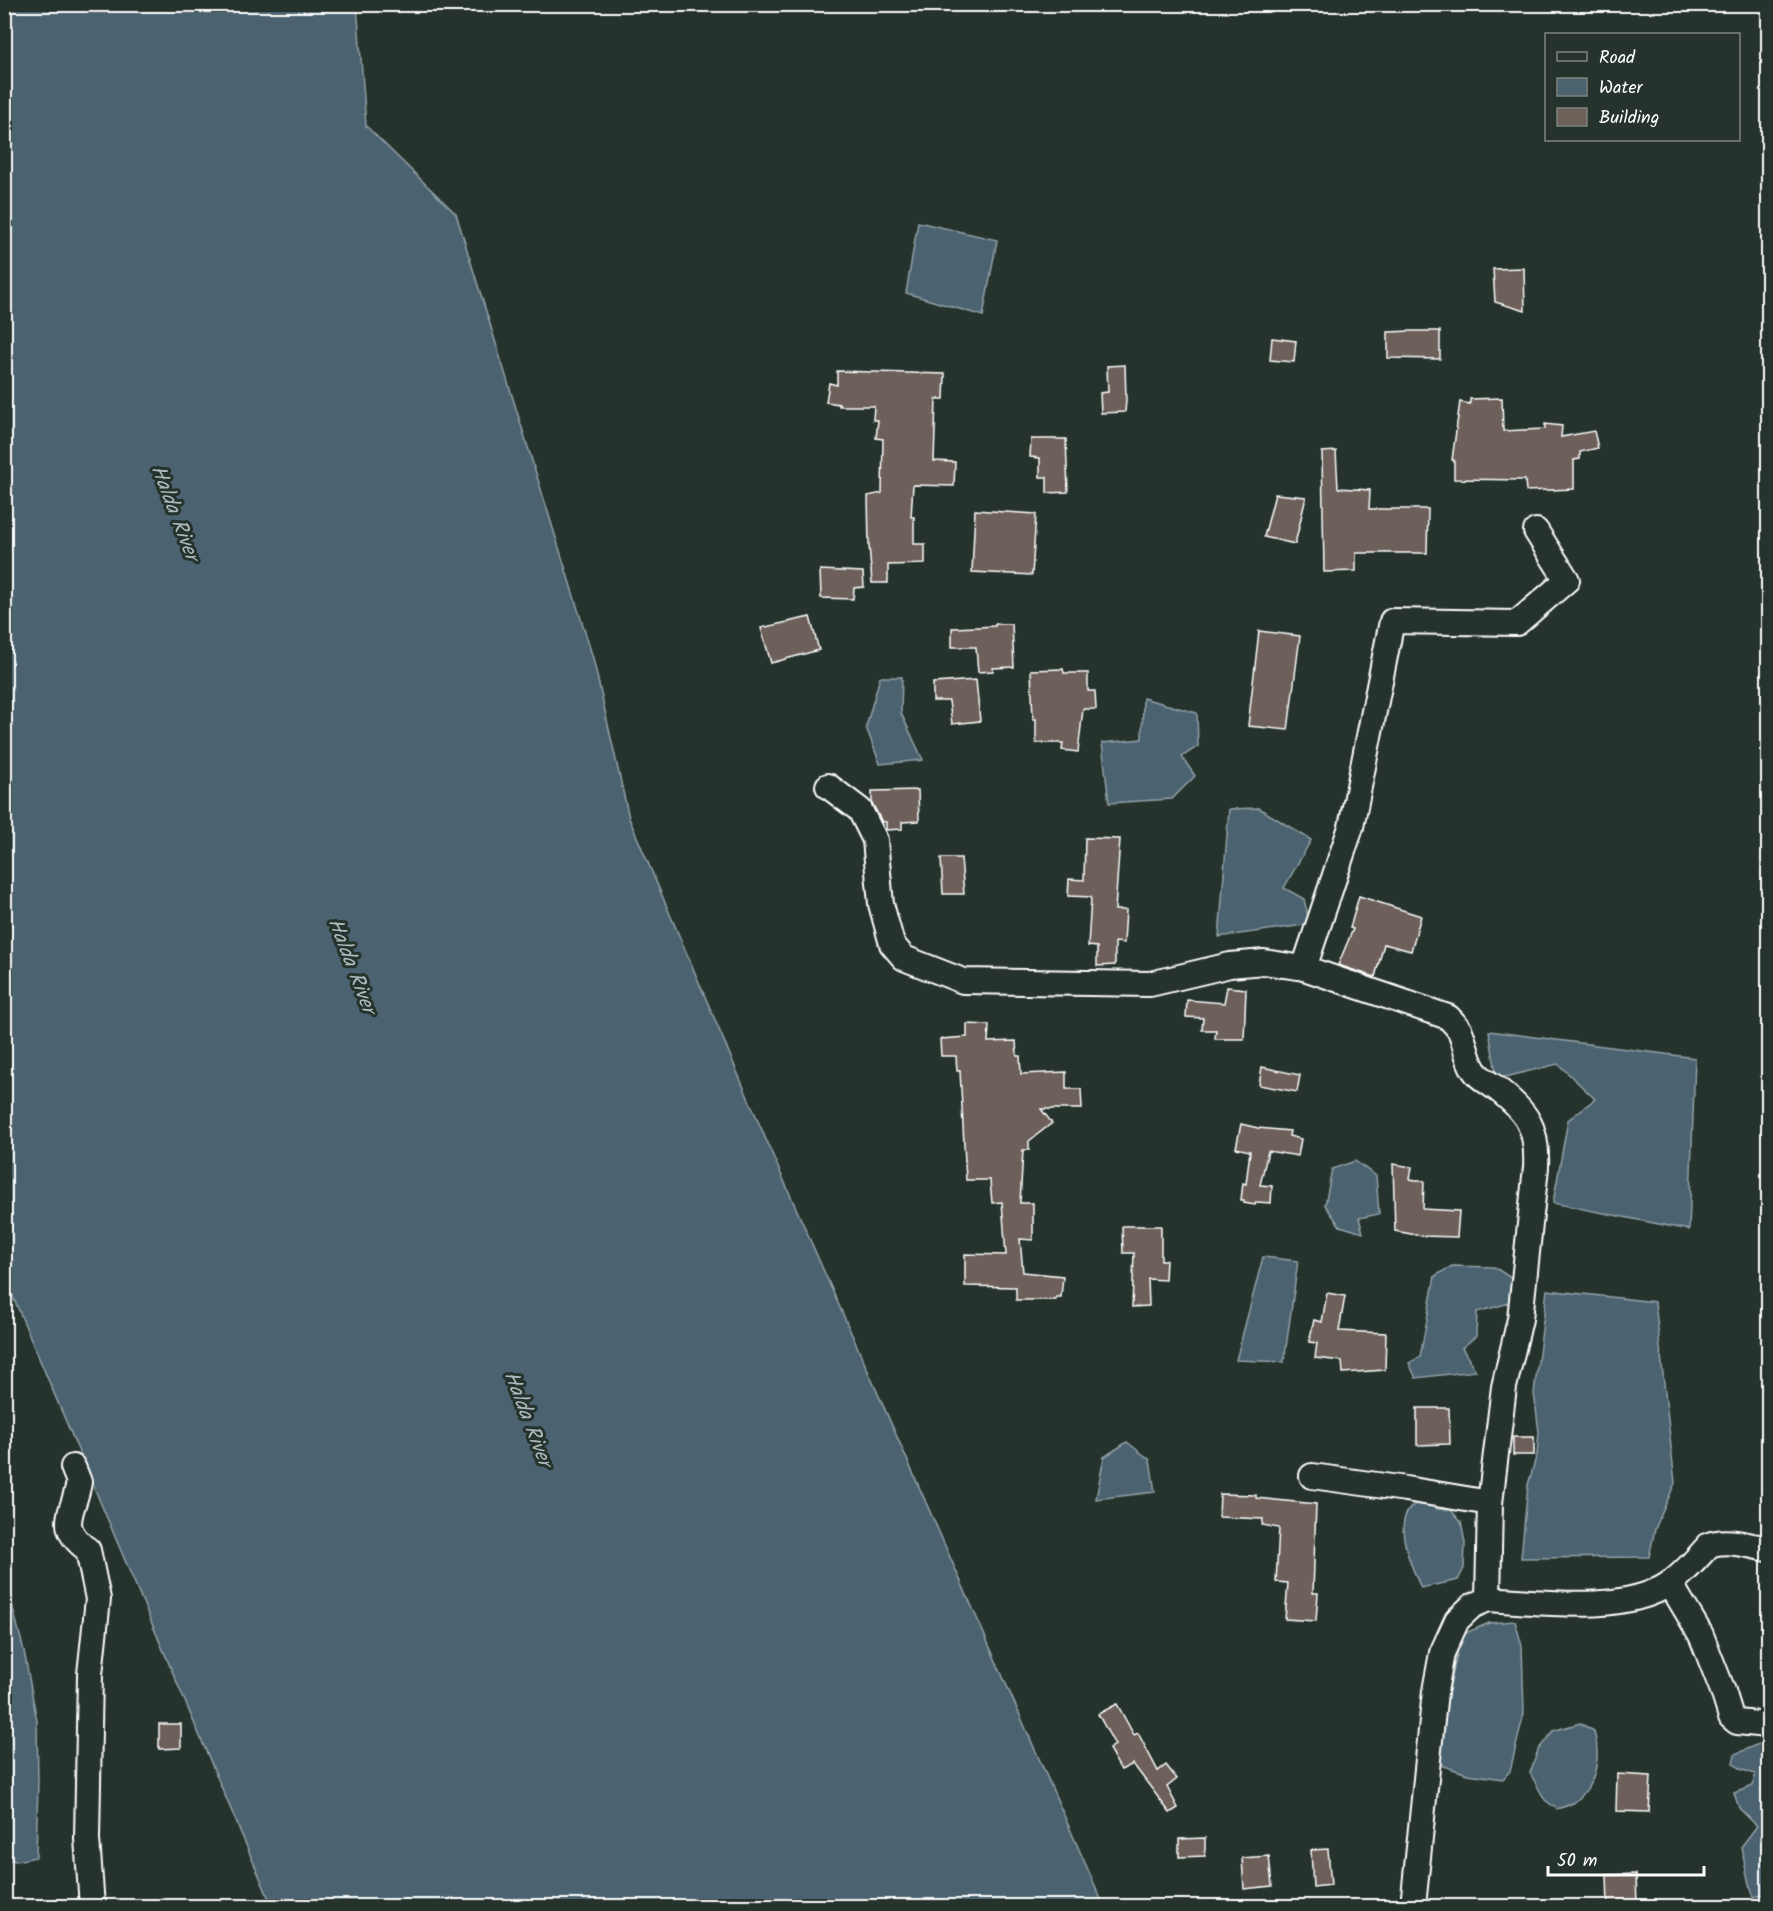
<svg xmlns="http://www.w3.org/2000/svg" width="1773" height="1911" font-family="Kalam,sans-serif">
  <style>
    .water { fill: #4b636f; stroke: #93a1a9; stroke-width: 1.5 }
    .building { fill: #6d615a; stroke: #fff; stroke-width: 1.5 }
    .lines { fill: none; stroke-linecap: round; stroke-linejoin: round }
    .minor-casing { stroke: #fff; stroke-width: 28 }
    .minor { stroke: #26332d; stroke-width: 24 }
    .labels { text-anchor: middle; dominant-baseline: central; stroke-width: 6; stroke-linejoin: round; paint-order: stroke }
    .water-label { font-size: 21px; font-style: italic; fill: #aeb9be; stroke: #26332d }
  </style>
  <rect width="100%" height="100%" fill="#26332d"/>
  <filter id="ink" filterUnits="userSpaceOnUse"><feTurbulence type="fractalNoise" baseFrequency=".0167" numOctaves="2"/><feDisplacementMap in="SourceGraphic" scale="12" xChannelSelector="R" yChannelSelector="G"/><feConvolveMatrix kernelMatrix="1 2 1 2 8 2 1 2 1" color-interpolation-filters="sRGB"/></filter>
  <g filter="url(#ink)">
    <!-- water -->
    <g class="water">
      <path d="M4,5H357L366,126L456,214L593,658L629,818L770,1149L1104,1906H272L5,1278Z"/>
      <path d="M918,222L997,240L983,316L906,293Z"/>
      <path d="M880,677H902L901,713L923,760L880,764L866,727Z"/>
      <path d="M1143,698L1197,713L1198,746L1182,757L1195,776L1172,799L1109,803L1102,743L1142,739Z"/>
      <path d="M1259,808L1311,840L1284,888L1304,899L1310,924L1219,937L1229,809Z"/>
      <path d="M1489,1031L1695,1058L1689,1230L1553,1203L1568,1120L1595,1099L1558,1064L1497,1079Z"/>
      <path d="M1355,1161L1376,1176L1379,1214L1359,1218L1363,1233L1340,1226L1325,1205L1332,1169Z"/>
      <path d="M1263,1257L1298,1261L1284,1362L1236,1360Z"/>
      <path d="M1452,1266L1494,1267L1511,1278L1513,1302L1477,1312L1476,1336L1462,1348L1476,1371L1416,1378L1409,1363L1420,1357L1435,1276Z"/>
      <path d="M1547,1290L1655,1302L1675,1483L1655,1529L1649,1557L1521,1558L1528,1485L1537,1454L1539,1432L1534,1393Z"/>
      <path d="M1127,1442L1150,1460L1155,1492L1096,1499L1104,1457Z"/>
      <path d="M1430,1498L1437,1509L1451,1510L1461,1522L1465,1543L1464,1568L1458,1580L1421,1588C1412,1568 1393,1527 1410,1508C1414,1503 1424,1500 1430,1498Z"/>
      <path d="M5,1578L24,1651L37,1721L38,1781L36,1857L17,1861L4,1859Z"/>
      <path d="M1515,1621L1522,1646L1524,1713L1510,1771L1503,1779L1468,1774L1437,1764L1443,1718L1461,1635L1489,1623Z"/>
      <path d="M1580,1723L1594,1731C1601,1757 1597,1784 1575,1802C1570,1805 1563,1807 1557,1809L1545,1800L1530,1773L1538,1750L1553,1731Z"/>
      <path d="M1765,1741L1768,1742V1893L1754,1897L1749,1884L1741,1847L1757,1826L1739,1808L1734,1793L1753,1786L1755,1774L1740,1769L1733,1763L1735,1754Z"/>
    </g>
    <!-- building -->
    <g class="building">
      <path d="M1524,268L1525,311L1495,302L1493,269Z"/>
      <path d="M1412,331H1440V359L1388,358V332Z"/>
      <path d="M1272,338L1296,341L1294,362L1270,360Z"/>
      <path d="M1125,365L1126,400L1125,412L1101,413L1100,393L1108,392L1107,366Z"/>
      <path d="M837,371L945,374L944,399H936L934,461L955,462L954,486L913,485L911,517H914V544H925V564L888,565V583H872L869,545L868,496L882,493L883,439L876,438L878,420H873L874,406H839V404L826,402L829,383L837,385Z"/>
      <path d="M1502,398L1503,431L1545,429V424L1562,426L1561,437L1594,431L1598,448L1580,452V459L1574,460V489L1526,491L1525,480L1454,479V460H1452L1460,402L1470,404V399Z"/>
      <path d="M1031,439H1066L1068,492L1047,493V477H1040V458L1030,457Z"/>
      <path d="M1336,451L1338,488L1370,490L1369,509H1428L1427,553H1356V571L1324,572L1322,452Z"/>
      <path d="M1275,494L1306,497L1295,544L1264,537Z"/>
      <path d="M975,510L1036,514L1032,575L972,572Z"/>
      <path d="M820,570L863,572L864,587L854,588L853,599L821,598Z"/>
      <path d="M810,617L819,650L771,663L761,628Z"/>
      <path d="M995,624H1012L1014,667L993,668V671L978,672L976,647H952V628L978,627L995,626Z"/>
      <path d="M1259,631L1300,636L1288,730L1248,726Z"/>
      <path d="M1063,669L1064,673H1088V691H1095L1096,709H1083L1078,752L1062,750L1063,743H1036V719H1033L1031,670Z"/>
      <path d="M976,680L980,721L952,724L949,701H933V683Z"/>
      <path d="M918,790L919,821L902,822V829L886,830V822H882L872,803V791Z"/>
      <path d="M1085,838L1120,839L1115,910H1126L1124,943L1115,942V965L1097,966V947L1088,946L1091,897L1068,896L1069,879L1084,880Z"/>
      <path d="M941,858H961L964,894H943Z"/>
      <path d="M1359,896L1421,916L1411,951L1384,944L1375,977L1338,965L1353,929L1350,928Z"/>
      <path d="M1227,987L1246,989L1244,1039H1215L1216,1030H1202L1203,1018L1186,1017L1187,1000L1224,1003Z"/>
      <path d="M967,1024L989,1025L988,1042L1016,1041L1017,1056H1020L1021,1074L1066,1072V1089H1081L1082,1109H1041L1052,1123L1029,1141V1150H1023L1020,1203H1033V1240L1020,1239L1023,1272L1063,1276L1061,1297H1056V1300H1016V1287L965,1286V1254L1006,1255L1002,1202L992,1203L990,1180H966L960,1071H957L956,1056H941L940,1039L967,1037Z"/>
      <path d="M1262,1067L1300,1075L1297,1092L1259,1085Z"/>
      <path d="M1241,1124L1258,1128L1290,1131L1289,1136L1301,1139L1298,1156L1268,1151L1260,1185L1272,1186L1271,1203L1256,1202L1255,1205L1244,1203V1200H1241L1243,1183L1246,1184L1250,1151L1236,1148Z"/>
      <path d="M1393,1164L1412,1167L1410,1179L1424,1181L1423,1209L1459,1211L1457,1237L1422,1236L1395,1231Z"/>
      <path d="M1122,1226H1161V1260H1166L1165,1280L1148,1279L1149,1306L1132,1307L1134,1253H1123Z"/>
      <path d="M1327,1293L1345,1296L1339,1331L1386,1333L1385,1370L1343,1373L1342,1361L1315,1358L1317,1343L1309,1342L1314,1320L1322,1322Z"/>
      <path d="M1417,1408H1449L1450,1444L1417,1445Z"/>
      <rect x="1513" y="1437" width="21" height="18"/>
      <path d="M1220,1494L1256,1495V1498L1316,1504L1313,1593H1318L1316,1621L1285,1619L1288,1583L1276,1582L1279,1528L1262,1525L1263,1519L1219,1517Z"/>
      <path d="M1117,1704L1134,1735L1138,1733L1158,1771L1166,1765L1177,1779L1167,1787L1178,1808L1170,1813L1133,1764L1121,1770L1109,1749L1115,1745L1098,1714Z"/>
      <path d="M159,1724H181V1748L159,1749Z"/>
      <path d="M1617,1774L1651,1776L1649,1812L1616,1811Z"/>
      <path d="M1205,1838V1856L1179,1857V1839Z"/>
      <path d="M1328,1849L1331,1885L1313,1887L1311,1850Z"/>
      <path d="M1269,1856L1272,1886L1244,1889L1242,1858Z"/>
      <path d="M1636,1874L1637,1906H1608L1607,1875Z"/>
    </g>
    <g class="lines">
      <defs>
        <g id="minor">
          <path d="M1536,531L1567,580L1517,623L1392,621L1351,827L1304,968L1448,1017C1452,1021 1457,1026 1460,1031C1466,1044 1466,1058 1474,1070C1479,1078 1489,1083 1496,1088C1527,1112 1538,1127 1536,1167L1520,1319L1504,1387L1490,1503L1488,1599C1541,1602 1623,1614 1669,1584C1684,1574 1697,1558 1709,1545C1727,1538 1750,1546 1768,1549"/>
          <path d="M828,786L860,810L875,840L881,904L892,944L904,958L963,981L1150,984L1230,965L1264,962L1304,968"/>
          <path d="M73,1467L79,1482C74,1513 55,1526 88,1550L98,1599L90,1674L87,1839L92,1906"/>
          <path d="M1312,1476L1406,1489L1490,1503"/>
          <path d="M1670,1583L1701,1635L1723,1691L1731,1717L1737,1722L1768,1725"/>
          <path d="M1413,1906L1435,1691L1442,1653L1457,1620L1472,1606L1488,1599"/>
        </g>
      </defs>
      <!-- minor casing -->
      <use href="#minor" class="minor-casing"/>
      <!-- minor -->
      <use href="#minor" class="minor"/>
    </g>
  </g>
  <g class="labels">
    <!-- water labels -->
    <g class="water-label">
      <text transform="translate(174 513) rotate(69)">Halda River</text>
      <text transform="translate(351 966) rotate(69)">Halda River</text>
      <text transform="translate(527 1419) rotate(69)">Halda River</text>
    </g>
  </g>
  <!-- margin -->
  <rect width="1773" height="1911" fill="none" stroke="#26332d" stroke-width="24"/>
  <rect x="12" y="12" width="1749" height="1887" fill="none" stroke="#fff" stroke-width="2" filter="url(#ink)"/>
  <!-- legend -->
  <rect x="1545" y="33" width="195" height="108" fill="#26332d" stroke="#7d8581" stroke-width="1.5"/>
  <rect x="1557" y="52" width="30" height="9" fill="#26332d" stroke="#7d8581" stroke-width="1.5"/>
  <text x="1599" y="63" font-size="18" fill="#ffffff">Road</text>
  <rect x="1557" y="78" width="30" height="18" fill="#4b636f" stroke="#7d8581" stroke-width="1.5"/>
  <text x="1599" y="93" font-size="18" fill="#ffffff">Water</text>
  <rect x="1557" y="108" width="30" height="18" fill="#6d615a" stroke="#7d8581" stroke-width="1.5"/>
  <text x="1599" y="123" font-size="18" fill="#ffffff">Building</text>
  <!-- scale -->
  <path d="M1548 1866v9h156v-9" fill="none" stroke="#ffffff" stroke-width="3"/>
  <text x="1557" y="1866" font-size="18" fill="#ffffff" stroke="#26332d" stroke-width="4.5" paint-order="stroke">50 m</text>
</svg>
